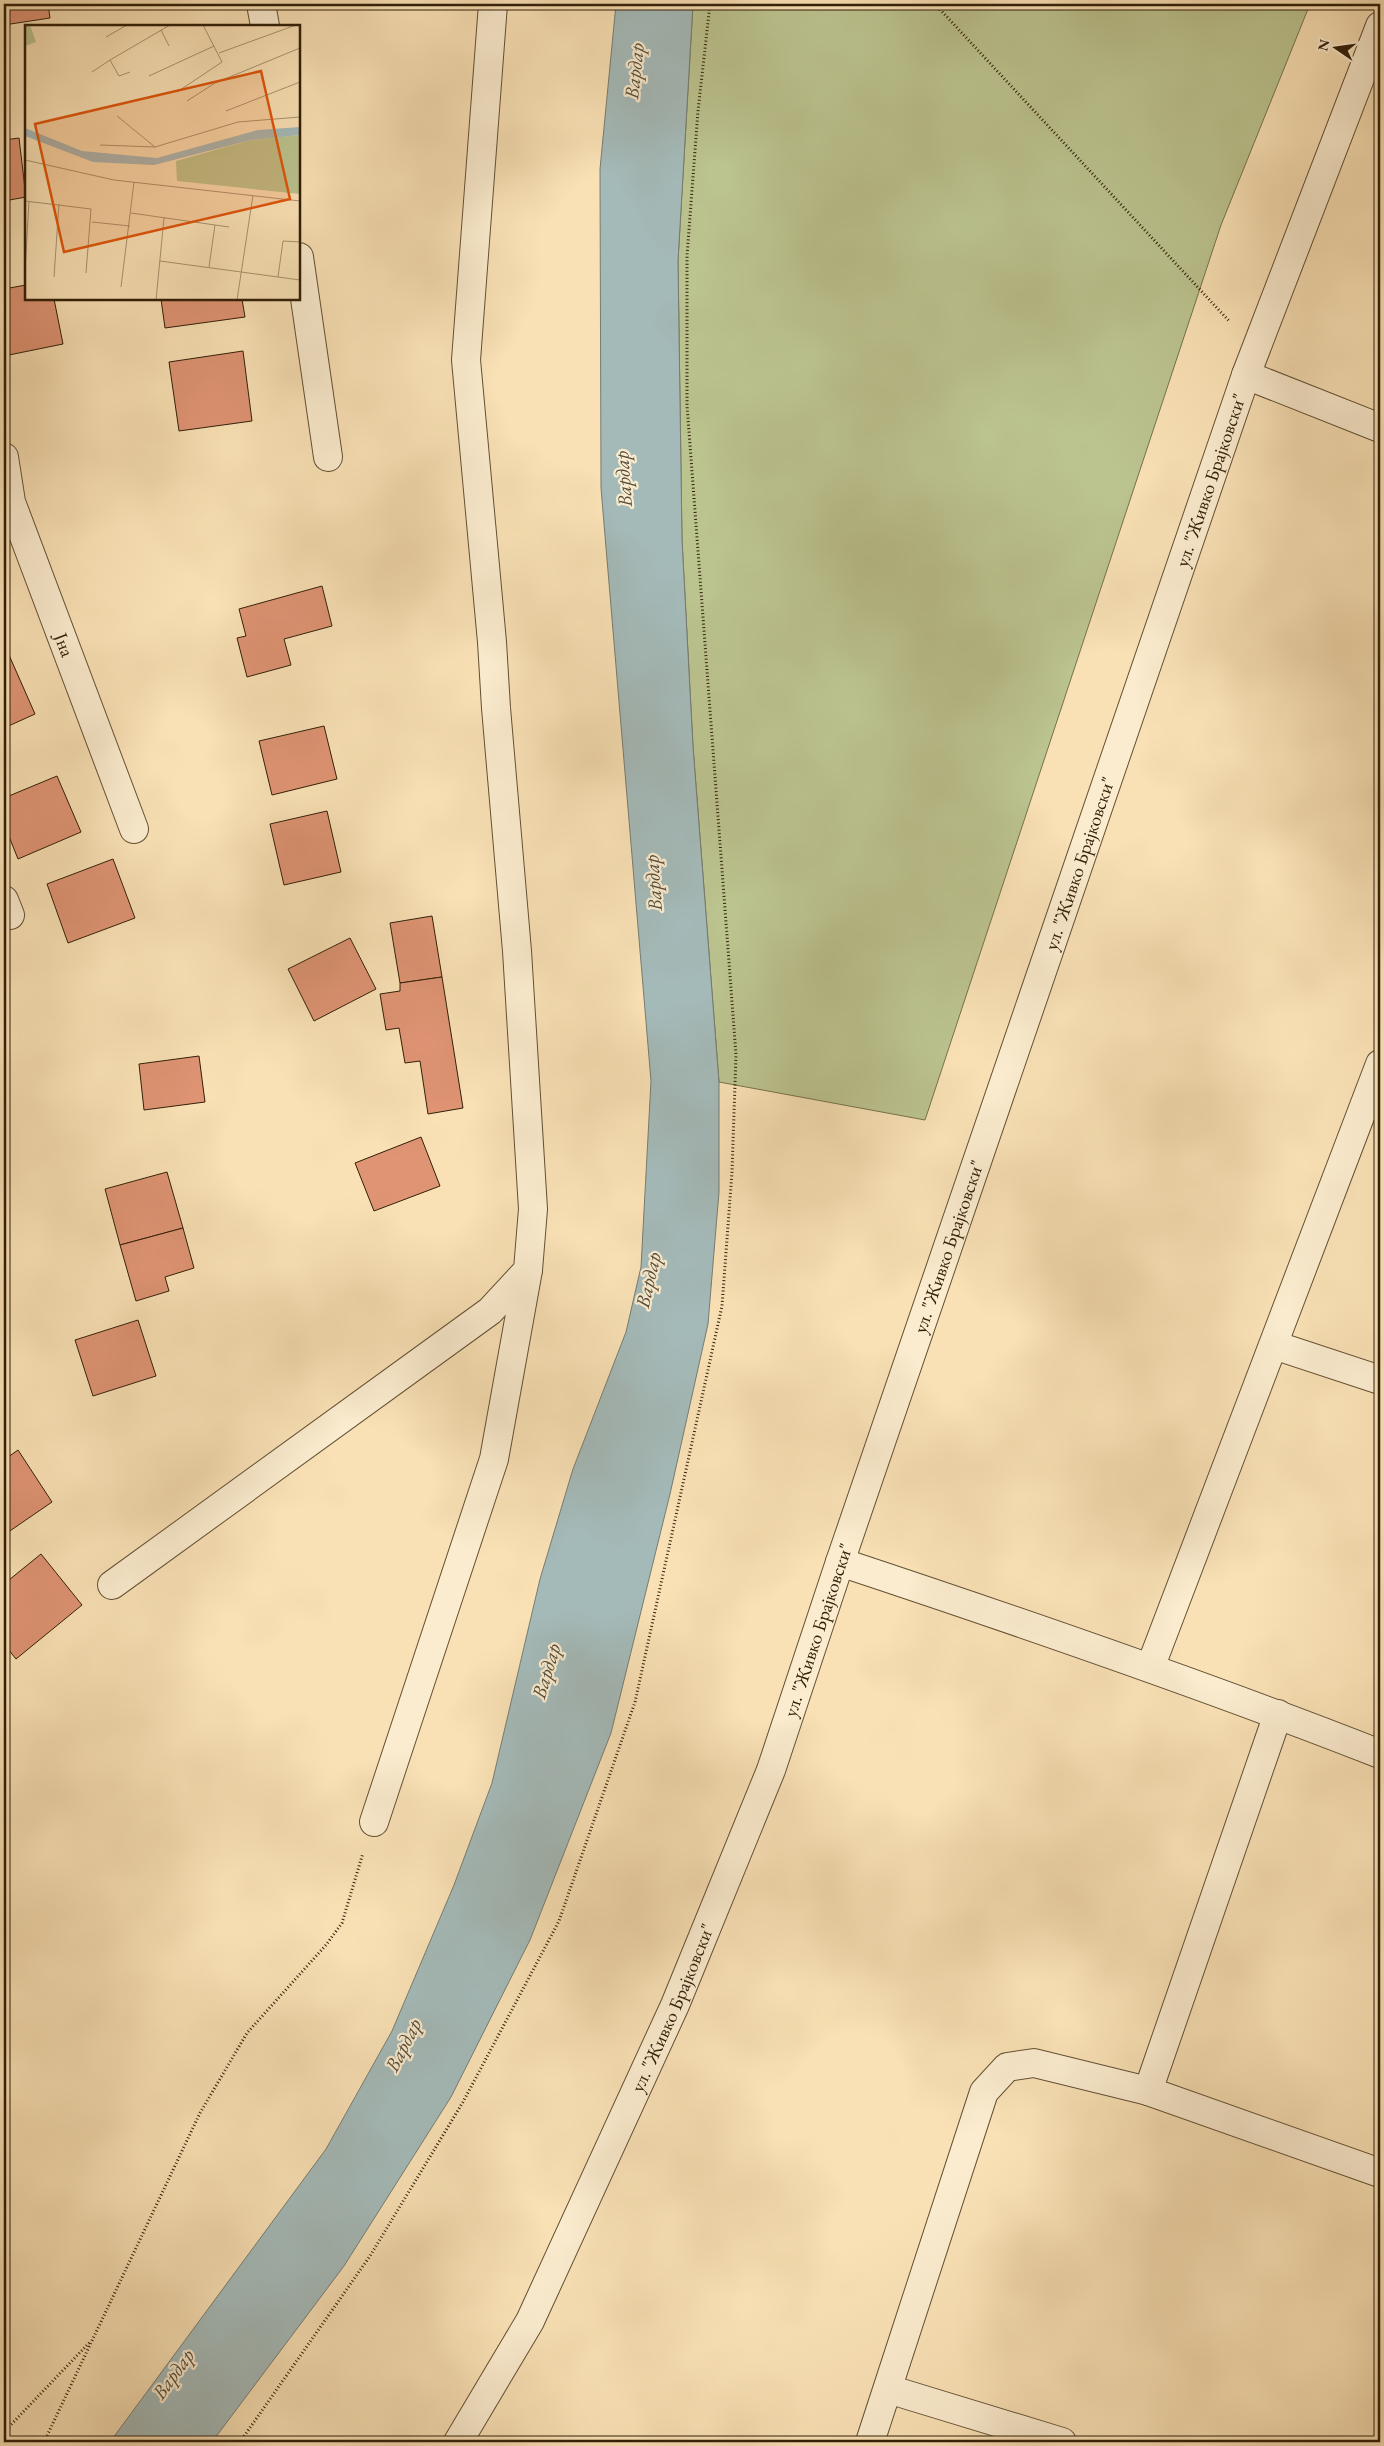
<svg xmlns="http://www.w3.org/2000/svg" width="1384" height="2446" font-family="'EB Garamond',serif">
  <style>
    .green { fill: #bbc38f; stroke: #76714c }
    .water { fill: #a4bab9; stroke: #767c72 }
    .building { fill: #df9474; stroke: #311f08 }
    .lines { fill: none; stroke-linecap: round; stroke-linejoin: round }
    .minor-casing { stroke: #635033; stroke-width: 30 }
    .path { stroke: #311f08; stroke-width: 3; stroke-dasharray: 1 2.5; stroke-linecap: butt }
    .minor { stroke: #fbeccf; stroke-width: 28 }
    .labels { text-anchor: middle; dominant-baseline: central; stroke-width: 4.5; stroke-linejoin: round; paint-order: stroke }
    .street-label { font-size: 19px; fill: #311f08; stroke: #fbeccf }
    .water-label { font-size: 20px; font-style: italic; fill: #544e3d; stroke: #fbeccf }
    .inset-road { fill: none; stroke: #a99370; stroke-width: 1 }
    .view { fill: #df560c; fill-opacity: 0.15; stroke: #df560c; stroke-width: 2.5 }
    .inset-edge { fill: none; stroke: #311f08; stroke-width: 2.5 }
  </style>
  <rect width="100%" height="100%" fill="#f9e1b5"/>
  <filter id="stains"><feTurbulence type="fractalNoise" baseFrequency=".004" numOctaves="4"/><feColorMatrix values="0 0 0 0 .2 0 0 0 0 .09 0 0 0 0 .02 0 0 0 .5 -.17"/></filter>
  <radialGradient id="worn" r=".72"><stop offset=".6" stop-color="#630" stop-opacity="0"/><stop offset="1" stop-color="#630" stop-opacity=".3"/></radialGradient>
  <!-- green -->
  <path class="green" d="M693,4H1310L1221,225L925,1120L719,1082L693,747L682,540L678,261Z"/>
  <!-- water -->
  <path class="water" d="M616,4H693L678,261L682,540L693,747L719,1082V1192L708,1324L670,1494L611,1733L530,1940L451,2097L344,2266L212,2442H110L326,2149L392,2031L454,1885L492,1783L540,1579L573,1469L626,1332L641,1267L651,1081L601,488L600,169Z"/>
  <!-- building -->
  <g class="building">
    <path d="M4,4H48L50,18L4,25Z"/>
    <path d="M19,138L26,197L4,201V140Z"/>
    <path d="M26,285V299H54L63,344L4,356V289Z"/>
    <path d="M161,299H242L245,317L165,328Z"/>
    <path d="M243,351L252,421L179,431L169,362Z"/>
    <path d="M322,586L332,626L284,639L291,665L247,677L237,638L246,636L239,609Z"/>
    <path d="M9,655L35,714L4,728V658Z"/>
    <path d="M324,726L337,779L272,795L259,741Z"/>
    <path d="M57,776L81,832L18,859L4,824V798Z"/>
    <path d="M327,811L341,872L284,885L270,824Z"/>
    <path d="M113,859L135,918L68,943L47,884Z"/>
    <path d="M432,916L442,977L400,983L390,923Z"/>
    <path d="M350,938L376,989L314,1021L288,969Z"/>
    <path d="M442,977L463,1108L428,1114L420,1061L405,1063L399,1028L386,1030L380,994L400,991V983Z"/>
    <path d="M199,1056L205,1102L144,1110L139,1064Z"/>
    <path d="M421,1137L440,1186L374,1211L355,1163Z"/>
    <path d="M167,1172L183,1228L120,1245L105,1189Z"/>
    <path d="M183,1228L194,1268L165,1277L169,1291L136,1301L120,1245Z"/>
    <path d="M138,1320L156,1376L93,1396L75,1340Z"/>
    <path d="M18,1450L52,1502L4,1535V1460Z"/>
    <path d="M41,1554L82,1605L16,1659L4,1644V1584Z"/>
  </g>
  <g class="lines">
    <defs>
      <g id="minor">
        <path d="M261,4L265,26"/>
        <path d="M299,257L328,457"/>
        <path d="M1246,375L1380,428"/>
        <path id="s1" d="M4,457L11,502L134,829"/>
        <path d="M4,900L10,915"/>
        <path d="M1274,1345L1380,1380"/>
        <path d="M840,1562C1021,1622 1202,1684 1380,1754"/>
        <path d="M112,1585L490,1311L528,1270L533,1209L517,951L496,708L492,642L466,360L493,4"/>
        <path d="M1150,1668L1380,1064"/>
        <path d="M374,1822L494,1459L528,1270"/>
        <path d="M1148,2091L1278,1714"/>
        <path d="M888,2389L1062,2442"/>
        <path id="s2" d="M458,2442L530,2321L675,2005L771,1770L840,1562L1246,375L1380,26"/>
        <path d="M870,2442L984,2092L1007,2067L1034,2063L1148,2091L1380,2173"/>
      </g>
    </defs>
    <!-- minor casing -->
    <use href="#minor" class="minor-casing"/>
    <!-- path -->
    <g class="path">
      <path d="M935,4L1230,322"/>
      <path d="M4,2432L90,2342"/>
      <path d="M44,2442L200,2113L247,2033L326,1945L342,1923L363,1853"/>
      <path d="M240,2442L370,2256L463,2102L559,1921L635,1702L722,1306L732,1172L736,1055L687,405V256L698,111L710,4"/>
    </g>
    <!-- minor -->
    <use href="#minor" class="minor"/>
  </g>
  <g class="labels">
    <!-- street labels -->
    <g class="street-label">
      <text stroke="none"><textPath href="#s2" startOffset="2105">ул. "Живко Брајковски"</textPath></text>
      <text stroke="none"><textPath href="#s1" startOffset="198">Јна</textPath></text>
      <text stroke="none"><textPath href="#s2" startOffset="1700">ул. "Живко Брајковски"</textPath></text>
      <text stroke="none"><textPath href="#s2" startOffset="1295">ул. "Живко Брајковски"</textPath></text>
      <text stroke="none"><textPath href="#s2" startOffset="890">ул. "Живко Брајковски"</textPath></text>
      <text stroke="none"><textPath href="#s2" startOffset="485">ул. "Живко Брајковски"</textPath></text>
    </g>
    <!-- water labels -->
    <g class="water-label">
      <text transform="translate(634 71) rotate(-84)">Вардар</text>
      <text transform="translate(623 479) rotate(-94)">Вардар</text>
      <text transform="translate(653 883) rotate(-94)">Вардар</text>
      <text transform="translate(648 1280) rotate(-77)">Вардар</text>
      <text transform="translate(546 1671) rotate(-73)">Вардар</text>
      <text transform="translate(403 2045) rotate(-63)">Вардар</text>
      <text transform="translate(173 2374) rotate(-54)">Вардар</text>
    </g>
  </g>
  <!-- overview -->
  <g transform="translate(25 25)">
    <rect width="275" height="275" fill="#f9e1b5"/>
    <path d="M0,0H5L11,17L0,21ZM275,110V169L152,156L151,136L226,115Z" fill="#bbc38f"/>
    <path d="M275,102V110L226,115L129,140L68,137L0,111V103L57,126L132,133L233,105Z" fill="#a4bab9"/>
    <path class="inset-road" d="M136,5L144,21M81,12L102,0M194,28L271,0M67,47L85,35M105,47L94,51L85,35L145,0M124,51L189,21M152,67L197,37L178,0M162,76L190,58L275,23M201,86L275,57M92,91L130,122L213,97L275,92M75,120L130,122M0,135L89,155L275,176M0,176L66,184L61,248M106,188L204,202M67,197L105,201M135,236L275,255M184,242L190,200M0,246L4,176M29,252L34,179M253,252L258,216L275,217M96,262L109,157M131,275L139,193M212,275L228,170"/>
    <path class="view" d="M236,46L265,174L39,227L10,99Z"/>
    <rect width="275" height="275" class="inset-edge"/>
  </g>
  <!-- margin -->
  <rect width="1384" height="2446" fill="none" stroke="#f9e1b5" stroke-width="20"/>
  <rect x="5" y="5" width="1374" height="2436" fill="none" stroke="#311f08" stroke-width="2.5"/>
  <rect x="10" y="10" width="1364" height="2426" fill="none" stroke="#311f08"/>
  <!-- north arrow -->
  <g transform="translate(1336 48) rotate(283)" stroke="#fbeccf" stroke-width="4" paint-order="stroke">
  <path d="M0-4L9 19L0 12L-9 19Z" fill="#311f08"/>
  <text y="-8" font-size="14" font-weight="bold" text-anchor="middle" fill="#311f08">N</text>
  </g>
  <rect width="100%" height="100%" filter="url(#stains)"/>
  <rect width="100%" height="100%" fill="url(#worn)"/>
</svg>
